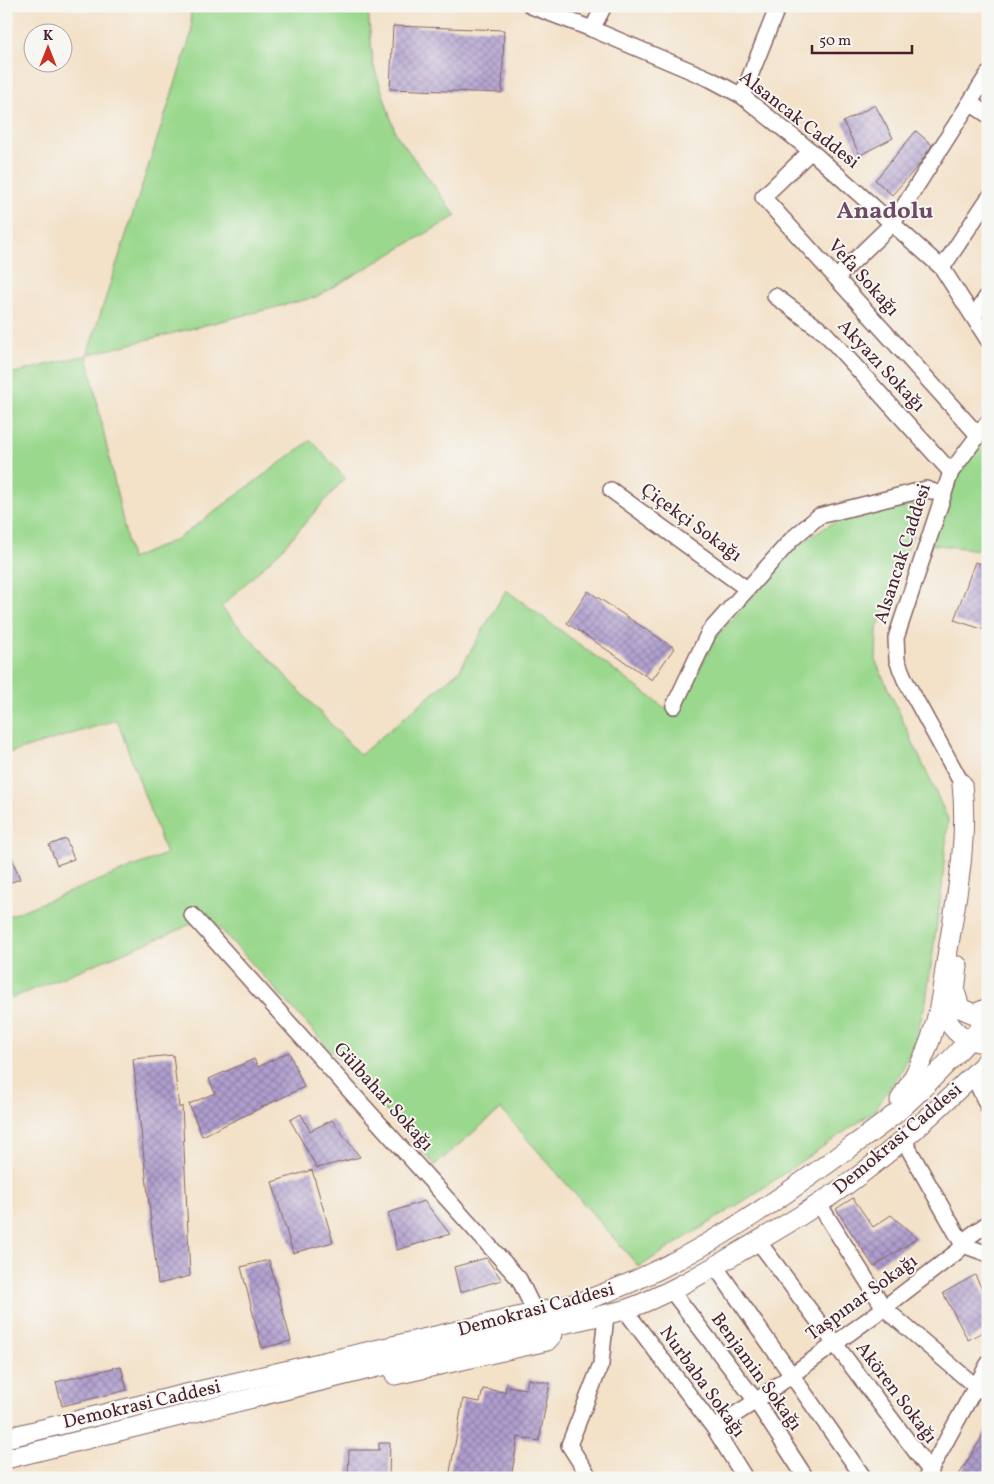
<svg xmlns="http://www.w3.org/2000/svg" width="994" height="1484" font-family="Vollkorn,serif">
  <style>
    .green { fill: #9ad88d; stroke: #727c5c }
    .building { fill: url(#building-cross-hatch) }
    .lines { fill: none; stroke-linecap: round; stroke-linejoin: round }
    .minor-casing { stroke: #856362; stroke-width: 18 }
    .major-casing { stroke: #856362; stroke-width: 21 }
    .minor { stroke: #fff; stroke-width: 15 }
    .major { stroke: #fff; stroke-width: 19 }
    .labels { text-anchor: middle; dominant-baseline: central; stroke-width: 4; stroke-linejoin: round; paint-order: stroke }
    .street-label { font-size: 19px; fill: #4a1f2b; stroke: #f6f6f2 }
    .district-label { font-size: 24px; font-weight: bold; fill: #6d4b64; stroke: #f6f6f2 }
  </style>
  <defs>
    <pattern id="building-cross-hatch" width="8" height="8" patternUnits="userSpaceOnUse" patternTransform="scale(1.25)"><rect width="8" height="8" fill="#af9ece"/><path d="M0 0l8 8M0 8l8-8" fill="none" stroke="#9080a7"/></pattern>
  </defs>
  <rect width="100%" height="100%" fill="#f6f6f2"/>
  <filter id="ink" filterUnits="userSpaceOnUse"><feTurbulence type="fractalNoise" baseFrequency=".02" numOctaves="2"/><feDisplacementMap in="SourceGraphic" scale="10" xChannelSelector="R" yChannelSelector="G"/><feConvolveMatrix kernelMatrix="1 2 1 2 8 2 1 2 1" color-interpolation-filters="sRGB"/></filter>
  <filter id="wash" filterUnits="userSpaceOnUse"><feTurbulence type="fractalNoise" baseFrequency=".0096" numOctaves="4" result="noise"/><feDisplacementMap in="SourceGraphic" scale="20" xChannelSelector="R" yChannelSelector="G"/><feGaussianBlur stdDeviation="1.12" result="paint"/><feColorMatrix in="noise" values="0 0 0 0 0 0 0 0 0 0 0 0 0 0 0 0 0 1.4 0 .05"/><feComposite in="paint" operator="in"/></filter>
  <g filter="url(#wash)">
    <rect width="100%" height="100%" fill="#f3e1c8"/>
    <!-- green -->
    <g class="green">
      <path d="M190,6L368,10L373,64L396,134L456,216L316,297L87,355L131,559L179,538L311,440L345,478L281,550L221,607L360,755L459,671L506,590L676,716L716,637L800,544L831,524L912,504L923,508L877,629L876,662L948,819L942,887L926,1001L913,1047L900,1074L873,1112L750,1197L639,1267L501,1109L435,1165L207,914L181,929L12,998L6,985V917L166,854L117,720L6,754V375L87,355L192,32Z"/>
      <path d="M988,434V551L930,544L959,474Z"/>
    </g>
    <g id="blocks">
      <!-- building -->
      <g class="building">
        <path d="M393,26L504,30L502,93L390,89Z"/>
        <path d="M875,105L893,138L860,155L843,122Z"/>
        <path d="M916,131L932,145L919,165L892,195L875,180Z"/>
        <path d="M975,562L988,566V631L954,620Z"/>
        <path d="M588,591L674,648L652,680L567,623Z"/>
        <path d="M66,839L74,859L57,865L49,845Z"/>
        <path d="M6,844L20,879L6,884Z"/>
        <path d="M289,1052L304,1087L202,1136L189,1104L215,1093L209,1079L254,1059L258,1067Z"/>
        <path d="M173,1055L179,1108L182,1106L190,1276L158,1284L133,1059Z"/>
        <path d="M301,1114L310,1131L332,1120L360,1157L317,1168L290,1120Z"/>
        <path d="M312,1170L333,1242L293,1253L272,1182Z"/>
        <path d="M853,1198L873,1227L891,1215L917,1238L874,1267L836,1209Z"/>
        <path d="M424,1201L450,1234L397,1250L388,1213Z"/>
        <path d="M486,1258L502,1280L460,1292L454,1267Z"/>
        <path d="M269,1260L291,1341L262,1348L241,1267Z"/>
        <path d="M975,1275L988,1302V1329L968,1340L943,1293Z"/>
        <path d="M121,1366L127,1390L62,1406L56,1382Z"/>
        <path d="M528,1379L550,1383L539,1441L518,1437L511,1478H449L463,1399L480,1402L483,1389L505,1392L506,1386L526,1389Z"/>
        <path d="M988,1427V1478H957Z"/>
        <path d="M379,1443H390L389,1478H348L349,1450H379Z"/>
      </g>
    </g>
  </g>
  <g filter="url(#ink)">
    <use href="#blocks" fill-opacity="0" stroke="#856362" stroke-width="1"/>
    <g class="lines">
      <defs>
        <g id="minor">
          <path d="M531,6L592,29L710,79L742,96L811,151L942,268L988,340"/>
          <path d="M592,29L604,6"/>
          <path d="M742,96L778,6"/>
          <path d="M970,103L988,115"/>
          <path d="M811,151L763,197L978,435"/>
          <path d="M942,268L988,199"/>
          <path d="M836,278L893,223L988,74"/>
          <path d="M775,296L825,333L951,472"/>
          <path d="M974,316L988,295"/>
          <path d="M611,490L747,589"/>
          <path d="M674,706L709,632L792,539L819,516L926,489L943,495"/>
          <path d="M962,784L905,680L897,660L896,638L951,472L988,422"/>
          <path d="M192,915L519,1279L535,1312"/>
          <path d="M973,1075L988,1107"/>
          <path d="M903,1139L963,1245L988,1254"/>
          <path d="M819,1204L884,1308L975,1386L988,1394"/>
          <path d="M758,1241L931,1472"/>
          <path d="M715,1266L864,1478"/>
          <path d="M671,1290L756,1401L806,1478"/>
          <path d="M625,1310L714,1428L745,1478"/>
          <path d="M714,1428L756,1401L884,1308L958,1251L970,1236L988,1223"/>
          <path d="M590,1478L569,1445L601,1364L606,1315"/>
          <path d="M926,1478L988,1364"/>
        </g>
        <g id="major">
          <path d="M958,966L955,991L960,1008L974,1014L988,1008"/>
          <path d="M942,998C945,1026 959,1042 988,1043"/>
          <path d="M900,1100C911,1082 921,1065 928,1046C940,1016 943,981 948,950C957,895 968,840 962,784"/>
          <path d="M395,1375L547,1341L553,1334L552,1322"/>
          <path d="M6,1438L173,1397L577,1303C669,1273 750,1220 827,1164C853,1145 880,1128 903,1107C933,1080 960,1049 988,1020"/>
          <path d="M6,1459L430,1354L625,1310C664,1296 700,1275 736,1254C779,1229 822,1204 861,1174C906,1140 948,1100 988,1060"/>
        </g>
      </defs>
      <!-- minor casing -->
      <use href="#minor" class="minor-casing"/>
      <!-- major casing -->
      <use href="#major" class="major-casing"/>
      <!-- minor -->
      <use href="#minor" class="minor"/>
      <!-- major -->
      <use href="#major" class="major"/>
    </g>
  </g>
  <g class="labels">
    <!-- street labels -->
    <g class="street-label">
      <text transform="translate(799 120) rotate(38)">Alsancak Caddesi</text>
      <text transform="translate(863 278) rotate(48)">Vefa Sokağı</text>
      <text transform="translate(881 366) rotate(47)">Akyazı Sokağı</text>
      <text transform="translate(691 523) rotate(36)">Çiçekçi Sokağı</text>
      <text transform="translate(903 554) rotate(-72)">Alsancak Caddesi</text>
      <text transform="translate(383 1097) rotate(48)">Gülbahar Sokağı</text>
      <text transform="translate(898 1139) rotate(-40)">Demokrasi Caddesi</text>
      <text transform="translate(862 1298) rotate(-36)">Taşpınar Sokağı</text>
      <text transform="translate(536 1310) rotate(-15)">Demokrasi Caddesi</text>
      <text transform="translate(756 1372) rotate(54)">Benjamin Sokağı</text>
      <text transform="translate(702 1382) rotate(54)">Nurbaba Sokağı</text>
      <text transform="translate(896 1393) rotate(53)">Akören Sokağı</text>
      <text transform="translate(142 1405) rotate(-13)">Demokrasi Caddesi</text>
    </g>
    <!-- district labels -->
    <g class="district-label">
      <text x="885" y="212">Anadolu</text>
    </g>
  </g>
  <!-- margin -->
  <rect width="994" height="1484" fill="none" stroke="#f6f6f2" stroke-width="25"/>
  <!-- north arrow -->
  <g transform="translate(48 48)"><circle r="24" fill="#f6f6f2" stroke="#b1a0a2"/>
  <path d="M0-4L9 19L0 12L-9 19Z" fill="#c8321e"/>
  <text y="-8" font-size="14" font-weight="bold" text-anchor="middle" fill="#4a1f2b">K</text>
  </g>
  <!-- scale -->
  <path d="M812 45v8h100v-8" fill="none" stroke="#4a1f2b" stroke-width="2.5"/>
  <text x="819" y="45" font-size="15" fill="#4a1f2b" stroke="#f6f6f2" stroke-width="4" paint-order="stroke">50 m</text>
</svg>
